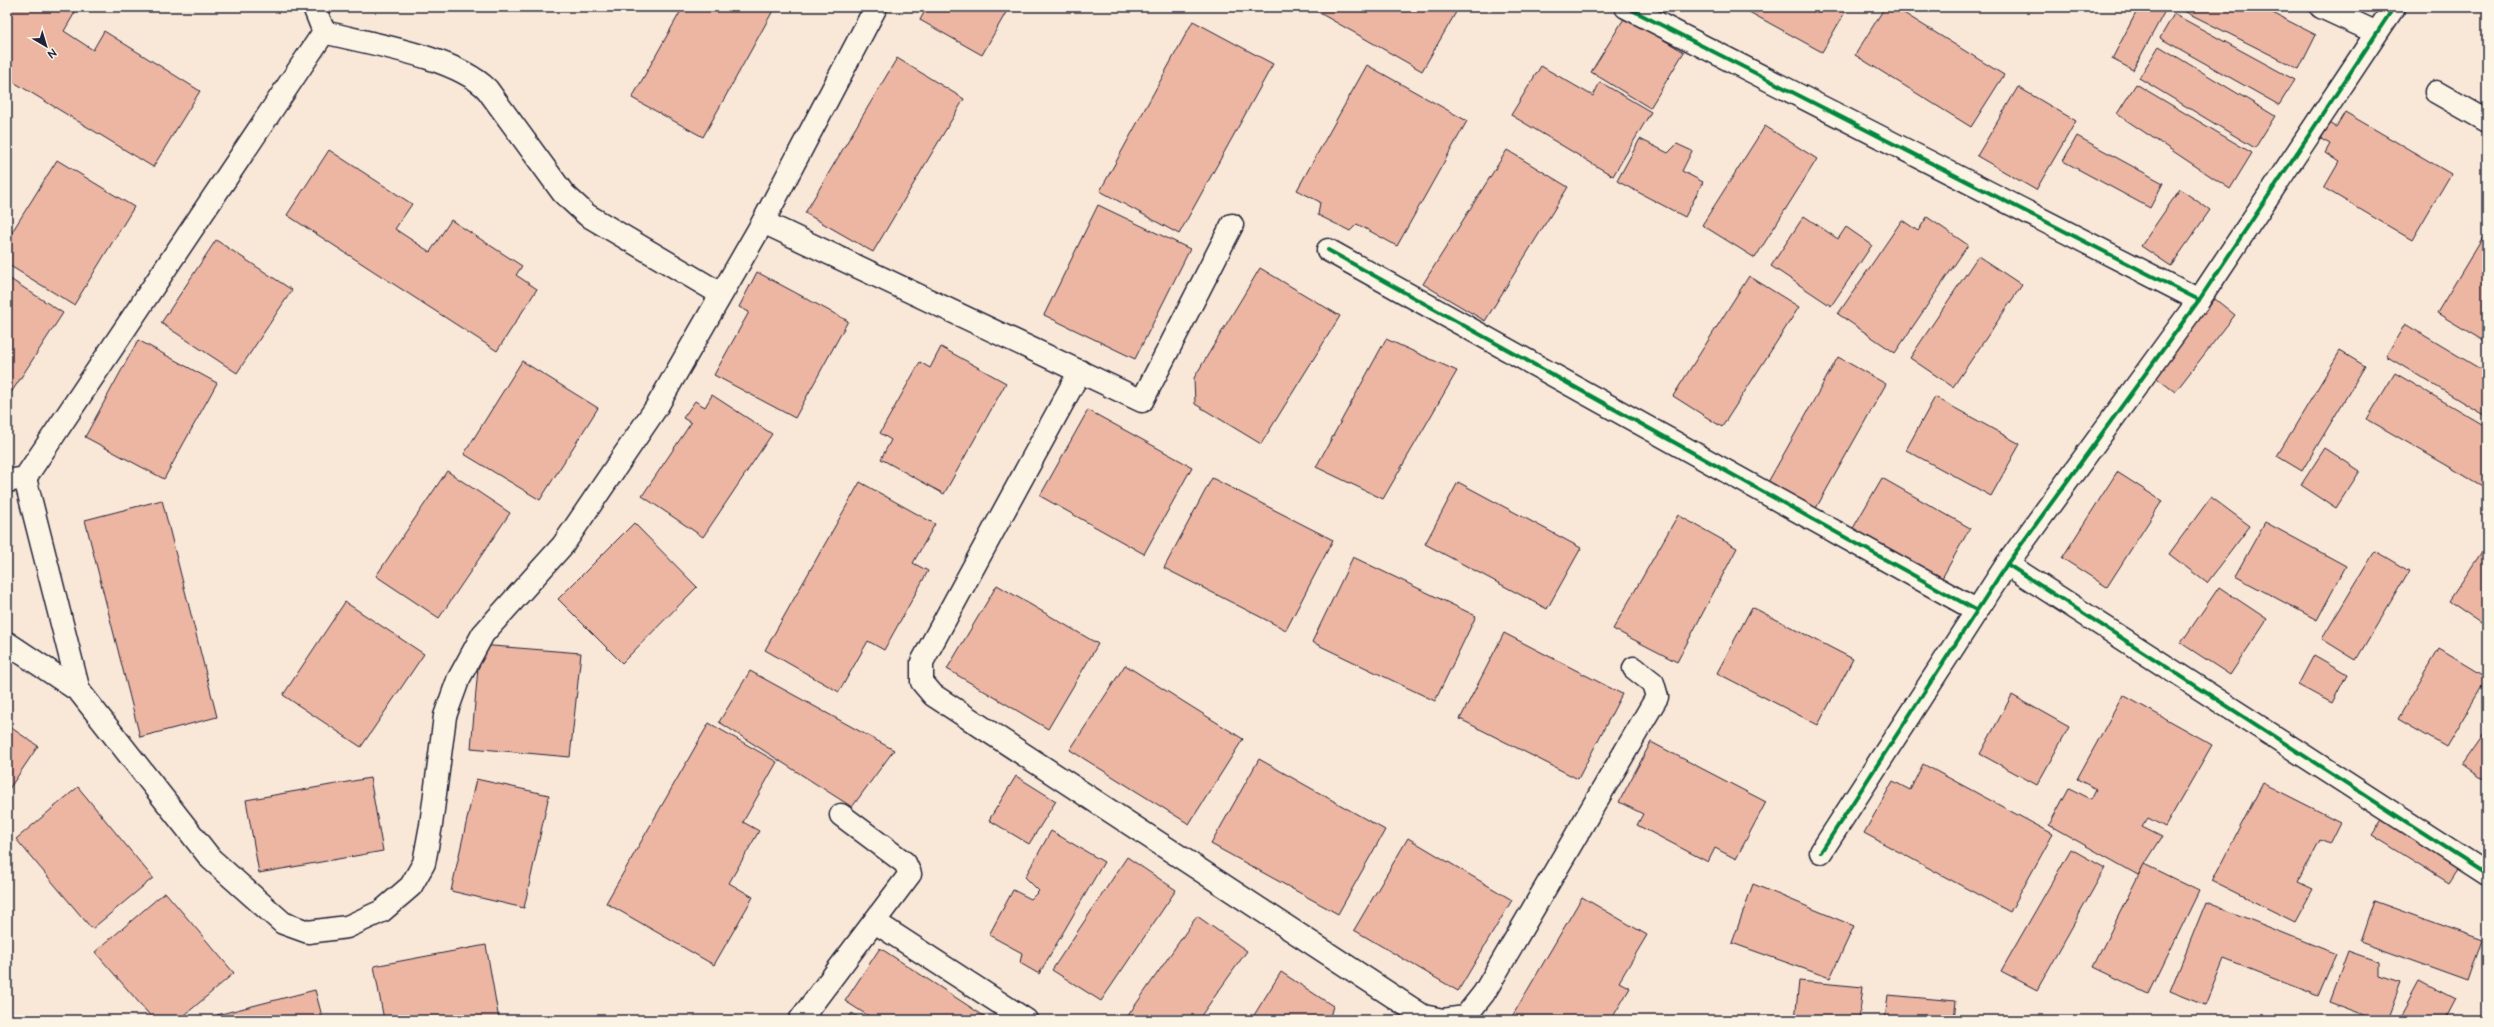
<svg xmlns="http://www.w3.org/2000/svg" width="2494" height="1027" font-family="'Architects Daughter',sans-serif">
  <style>
    .building { fill: #edb6a2; stroke: #22223b }
    .lines { fill: none; stroke-linecap: round; stroke-linejoin: round }
    .lane-casing { stroke: #22223b; stroke-width: 25 }
    .street-casing { stroke: #22223b; stroke-width: 25 }
    .lane { stroke: #fcf5e5; stroke-width: 22 }
    .street { stroke: #fcf5e5; stroke-width: 22 }
    .cycleway-casing { stroke: #fcf5e5; stroke-width: 6 }
    .cycleway { stroke: #00873e; stroke-width: 4 }
  </style>
  <rect width="100%" height="100%" fill="#f9e8d8"/>
  <filter id="ink" filterUnits="userSpaceOnUse"><feTurbulence type="fractalNoise" baseFrequency=".025" numOctaves="2"/><feDisplacementMap in="SourceGraphic" scale="8" xChannelSelector="R" yChannelSelector="G"/><feConvolveMatrix kernelMatrix="1 2 1 2 8 2 1 2 1" color-interpolation-filters="sRGB"/></filter>
  <g filter="url(#ink)">
    <!-- building -->
    <g class="building">
      <path d="M7,7H74L77,9L64,31L93,50L104,31L200,91L153,167L7,78Z"/>
      <path d="M683,7H775L703,137L632,98Z"/>
      <path d="M927,7H1009L982,55L920,20Z"/>
      <path d="M1309,7H1459L1422,71Z"/>
      <path d="M1740,7H1848L1822,52Z"/>
      <path d="M1885,7H1894L2004,75L1971,127L1855,55Z"/>
      <path d="M2139,7H2167L2133,70L2112,59Z"/>
      <path d="M2176,7H2261L2316,35L2299,69Z"/>
      <path d="M2476,7H2487V13Z"/>
      <path d="M2174,14L2295,80L2279,105L2160,38Z"/>
      <path d="M1625,17L1684,52L1650,108L1591,72Z"/>
      <path d="M1193,21L1273,64L1179,234L1100,191Z"/>
      <path d="M2159,46L2275,116L2255,148L2139,78Z"/>
      <path d="M897,58L964,99L873,252L805,213Z"/>
      <path d="M1367,65L1467,121L1397,246L1357,224L1350,231L1318,215L1320,202L1297,190Z"/>
      <path d="M1541,66L1593,96L1600,82L1651,112L1613,176L1511,115Z"/>
      <path d="M2136,84L2252,153L2230,189L2117,114Z"/>
      <path d="M2018,87L2076,121L2036,190L1977,156Z"/>
      <path d="M2345,112L2451,174L2412,240L2324,188L2339,162L2325,153L2330,144L2321,139L2330,123L2336,127Z"/>
      <path d="M1765,126L1817,159L1755,258L1702,225Z"/>
      <path d="M2077,136L2163,183L2150,208L2063,161Z"/>
      <path d="M1640,139L1668,153L1677,144L1692,151L1682,171L1703,182L1685,217L1617,181Z"/>
      <path d="M329,150L412,204L395,229L430,252L451,220L522,266L516,275L537,289L497,351L287,215Z"/>
      <path d="M1507,150L1568,187L1485,321L1423,284Z"/>
      <path d="M57,160L134,207L74,305L7,264V240Z"/>
      <path d="M2180,189L2210,210L2171,266L2141,246Z"/>
      <path d="M1098,205L1190,249L1135,359L1044,315Z"/>
      <path d="M1804,216L1838,239L1846,227L1872,245L1831,306L1771,266Z"/>
      <path d="M1927,217L1968,245L1895,353L1838,314L1902,220L1918,231Z"/>
      <path d="M2487,230V343L2437,313Z"/>
      <path d="M216,240L292,290L237,373L161,323Z"/>
      <path d="M1978,256L2022,285L1953,387L1910,358Z"/>
      <path d="M1260,268L1340,316L1261,444L1195,404L1194,378Z"/>
      <path d="M757,272L848,321L795,418L714,375L749,312L739,307Z"/>
      <path d="M1749,276L1799,307L1722,427L1673,396Z"/>
      <path d="M7,277L63,313L7,399Z"/>
      <path d="M2215,299L2235,315L2175,392L2154,376Z"/>
      <path d="M2405,324L2487,373V417L2386,356Z"/>
      <path d="M1386,339L1457,371L1383,499L1316,467Z"/>
      <path d="M138,340L217,383L164,479L85,437Z"/>
      <path d="M941,347L1006,383L944,494L881,459L891,440L880,433L920,362L930,368Z"/>
      <path d="M2340,351L2365,366L2302,471L2277,456Z"/>
      <path d="M1838,357L1886,384L1815,510L1767,484Z"/>
      <path d="M522,361L598,408L540,500L464,454Z"/>
      <path d="M2395,373L2487,427V481L2484,487L2367,419Z"/>
      <path d="M712,395L772,434L703,537L642,496L691,423L683,418L695,401L705,407Z"/>
      <path d="M1935,397L2020,444L1991,496L1906,450Z"/>
      <path d="M1088,410L1192,467L1144,554L1040,496Z"/>
      <path d="M2325,448L2360,471L2336,508L2301,485Z"/>
      <path d="M447,471L510,513L439,618L376,576Z"/>
      <path d="M2117,472L2162,501L2107,587L2062,558Z"/>
      <path d="M1212,478L1333,540L1286,630L1164,568Z"/>
      <path d="M1882,478L1970,528L1941,580L1852,530Z"/>
      <path d="M860,482L935,524L913,563L928,571L884,650L868,641L839,692L765,650Z"/>
      <path d="M1458,482L1581,548L1547,609L1425,544Z"/>
      <path d="M2211,497L2250,526L2207,583L2169,554Z"/>
      <path d="M162,500L217,717L140,737L85,520Z"/>
      <path d="M1678,515L1737,548L1677,662L1613,629Z"/>
      <path d="M2265,522L2346,566L2317,620L2235,576Z"/>
      <path d="M634,523L697,587L622,663L558,599Z"/>
      <path d="M2487,544V627L2449,601Z"/>
      <path d="M2375,551L2409,571L2356,660L2322,639Z"/>
      <path d="M1353,557L1476,616L1435,701L1312,642Z"/>
      <path d="M997,585L1098,644L1048,729L947,669Z"/>
      <path d="M2219,587L2267,619L2230,675L2181,643Z"/>
      <path d="M345,602L424,654L361,747L283,695Z"/>
      <path d="M1752,607L1853,659L1818,725L1717,673Z"/>
      <path d="M1504,633L1622,694L1578,779L1460,719Z"/>
      <path d="M480,645L581,653L570,757L471,748Z"/>
      <path d="M2439,649L2487,678L2446,747L2398,719Z"/>
      <path d="M2314,655L2347,674L2332,703L2298,685Z"/>
      <path d="M1125,665L1243,739L1189,824L1070,750Z"/>
      <path d="M750,671L894,750L852,807L719,722Z"/>
      <path d="M2012,695L2069,727L2037,785L1980,754Z"/>
      <path d="M2123,695L2212,745L2165,827L2148,818L2142,827L2162,837L2138,875L2049,825L2069,788L2091,799L2096,789L2077,779Z"/>
      <path d="M709,723L777,762L743,822L759,831L729,883L753,897L714,965L606,903Z"/>
      <path d="M7,725L38,746L7,792Z"/>
      <path d="M2487,730V781L2463,764Z"/>
      <path d="M1651,742L1766,802L1736,859L1715,848L1708,862L1637,825L1643,814L1619,802Z"/>
      <path d="M1259,759L1385,830L1338,914L1211,844Z"/>
      <path d="M1923,764L2053,834L2010,912L1864,833L1893,781L1910,790Z"/>
      <path d="M1016,776L1056,801L1029,844L989,820Z"/>
      <path d="M370,778L383,851L259,873L246,800Z"/>
      <path d="M476,779L549,795L524,908L451,891Z"/>
      <path d="M2263,783L2340,822L2329,844L2320,840L2298,882L2313,889L2295,922L2212,881Z"/>
      <path d="M78,787L153,878L92,929L16,839Z"/>
      <path d="M2383,818L2460,866L2449,883L2372,835Z"/>
      <path d="M1051,831L1104,862L1039,974L1020,963L1022,953L989,935L1013,890L1031,899L1039,891L1025,877Z"/>
      <path d="M1408,838L1512,900L1458,991L1354,930Z"/>
      <path d="M2071,849L2105,868L2037,990L2001,971Z"/>
      <path d="M1127,857L1176,890L1101,1001L1052,970Z"/>
      <path d="M2144,864L2199,891L2149,994L2093,967Z"/>
      <path d="M1753,884L1854,926L1830,978L1732,943Z"/>
      <path d="M165,892L234,973L179,1020H154L95,952Z"/>
      <path d="M1582,897L1647,935L1619,982L1630,988L1611,1020H1510Z"/>
      <path d="M2374,901L2482,940L2468,981L2360,942Z"/>
      <path d="M2206,902L2336,954L2318,996L2224,959L2205,1005L2170,991Z"/>
      <path d="M1197,916L1247,951L1198,1020H1125Z"/>
      <path d="M486,945L499,1020H384L374,966Z"/>
      <path d="M880,948L990,1020H875L845,1001Z"/>
      <path d="M2348,951L2379,962V976L2401,983L2387,1020H2377L2329,1002Z"/>
      <path d="M1281,972L1333,1006L1330,1017L1332,1020H1251Z"/>
      <path d="M1799,981L1863,987L1859,1020H1795Z"/>
      <path d="M2420,981L2455,999L2444,1020H2399Z"/>
      <path d="M315,990L323,1020H218L217,1015Z"/>
      <path d="M1888,995L1956,1001L1954,1020H1885Z"/>
      <path d="M852,1013L862,1020H847Z"/>
    </g>
    <g class="lines">
      <defs>
        <g id="lane">
          <path d="M314,7L324,32"/>
          <path d="M324,32C370,44 454,56 487,89L563,193L587,215L721,294"/>
          <path d="M2436,92L2487,121"/>
          <path d="M763,222L1142,401L1232,225"/>
          <path d="M1080,371L922,662V682L933,695L1423,1016L1443,1020L1465,1017L1484,993L1657,697L1653,683L1634,668"/>
          <path d="M25,478L79,691"/>
          <path d="M7,481L25,478L324,32"/>
          <path d="M7,643L79,691L211,859L283,923L308,932L347,927L382,911L411,886L424,863L431,825L445,716L458,680L483,634L563,545L656,408L763,222L876,7"/>
        </g>
        <g id="street">
          <path d="M1626,7L2199,300"/>
          <path d="M2321,7L2375,32"/>
          <path d="M1328,250L1976,610"/>
          <path d="M2007,564L2487,874"/>
          <path d="M1821,852L2007,564L2199,300L2394,7"/>
          <path d="M875,922L1026,1020"/>
          <path d="M800,1020L910,874L905,863L841,815"/>
        </g>
      </defs>
      <!-- lane casing -->
      <use href="#lane" class="lane-casing"/>
      <!-- street casing -->
      <use href="#street" class="street-casing"/>
      <!-- lane -->
      <use href="#lane" class="lane"/>
      <!-- street -->
      <use href="#street" class="street"/>
      <defs>
        <g id="cycleway">
          <path d="M1626,7L2199,300"/>
          <path d="M1328,250L1976,610"/>
          <path d="M2007,564L2487,874"/>
          <path d="M1821,852L2007,564L2199,300L2394,7"/>
        </g>
      </defs>
      <!-- cycleway casing -->
      <use href="#cycleway" class="cycleway-casing"/>
      <!-- cycleway -->
      <use href="#cycleway" class="cycleway"/>
    </g>
  </g>
  <!-- margin -->
  <rect width="2494" height="1027" fill="none" stroke="#fcf5e5" stroke-width="24"/>
  <rect x="12" y="12" width="2470" height="1003" fill="none" stroke="#22223b" stroke-width="1.5" filter="url(#ink)"/>
  <!-- north arrow -->
  <g transform="translate(46 46) rotate(142)" stroke="#fcf5e5" stroke-width="3" paint-order="stroke">
  <path d="M0-3L7 15L0 10L-7 15Z" fill="#22223b"/>
  <text y="-6" font-size="11" font-weight="bold" text-anchor="middle" fill="#22223b">N</text>
  </g>
</svg>
